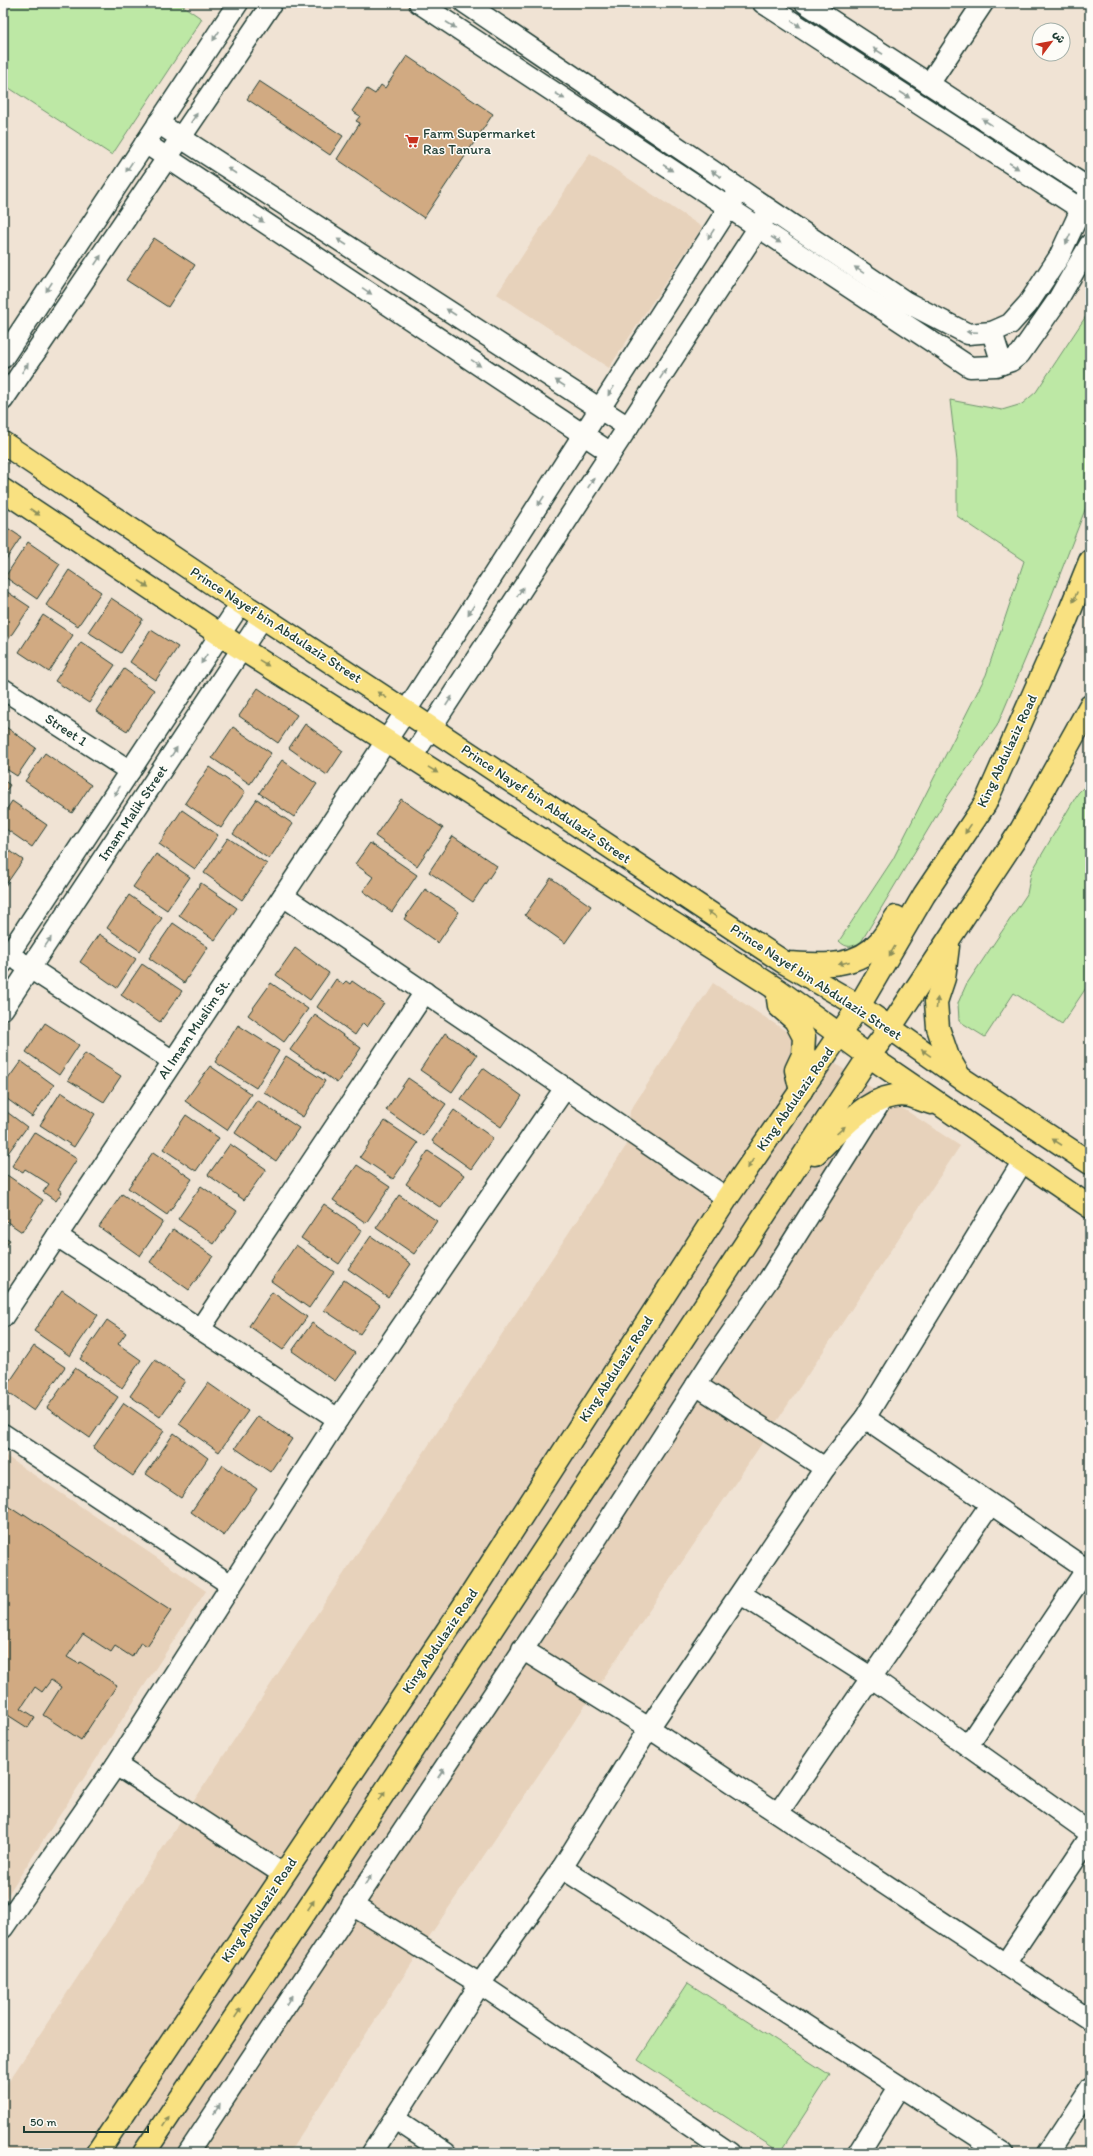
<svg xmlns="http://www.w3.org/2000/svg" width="1093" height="2156" font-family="Itim,'Playpen Sans Arabic',sans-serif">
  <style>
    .built { fill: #e7d2bb }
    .green { fill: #bde8a5; stroke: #6e926c }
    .building { fill: #d1aa82; stroke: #1f3d34 }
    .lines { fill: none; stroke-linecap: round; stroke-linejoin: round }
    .minor-casing { stroke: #1f3d34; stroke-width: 23 }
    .major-casing { stroke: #1f3d34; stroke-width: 25 }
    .minor { stroke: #fdfcf7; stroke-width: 20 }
    .major { stroke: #f9e181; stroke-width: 22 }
    .oneway { fill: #8e9c96 }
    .oneway2 { fill: #8c8f5a }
    .labels { text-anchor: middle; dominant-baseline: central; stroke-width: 3; stroke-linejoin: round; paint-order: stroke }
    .poi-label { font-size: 14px; fill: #1f3d34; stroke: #fdfcf7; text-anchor: start }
    .street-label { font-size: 14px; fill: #1f3d34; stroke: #fdfcf7 }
  </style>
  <rect width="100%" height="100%" fill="#f0e3d4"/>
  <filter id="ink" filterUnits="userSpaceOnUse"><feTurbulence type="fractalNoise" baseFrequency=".025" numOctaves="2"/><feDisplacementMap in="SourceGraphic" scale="8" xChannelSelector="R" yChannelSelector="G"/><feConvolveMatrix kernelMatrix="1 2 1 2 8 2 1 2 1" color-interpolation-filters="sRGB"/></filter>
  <g filter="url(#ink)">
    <!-- built -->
    <g class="built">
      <path d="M590,153L702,227L609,368L497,294Z"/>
      <path d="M713,983L960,1146L777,1421L429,1937L289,2153H3V2090L626,1146L630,1111Z"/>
      <path d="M3,1454L206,1591L3,1902Z"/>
    </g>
    <!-- green -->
    <g class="green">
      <path d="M3,3H179L202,19L112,155L3,84Z"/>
      <path d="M1090,310V497L1048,605L997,726L948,796L861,942C852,947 847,949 839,941L893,859L986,675L1024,561L957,516V461L950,400L1002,410L1022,404L1036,392Z"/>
      <path d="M1090,781V982L1062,1024L1014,993L985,1037L959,1021L958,1003L966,985L1027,894L1031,873L1078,793Z"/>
      <path d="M688,1983L830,2075L780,2152L638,2060Z"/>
    </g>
    <!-- building -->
    <g class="building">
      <path d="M407,56L493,114L424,218L337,159L360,123L356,121L360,116L352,111L367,89L375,94L381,85L385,88Z"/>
      <path d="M259,81L343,136L330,155L247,99Z"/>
      <path d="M154,238L195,265L168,307L126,280Z"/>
      <path d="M3,525L21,537L3,564Z"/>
      <path d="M28,542L60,564L37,599L5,577Z"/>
      <path d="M69,570L101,592L78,626L46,605Z"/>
      <path d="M3,589L30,607L6,643L3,641Z"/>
      <path d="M111,598L143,619L121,653L88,632Z"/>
      <path d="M43,615L73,635L49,672L19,652Z"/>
      <path d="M151,630L178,647L156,680L130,662Z"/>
      <path d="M81,642L115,665L89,703L55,681Z"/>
      <path d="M124,669L154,690L127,731L96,711Z"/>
      <path d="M258,688L297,715L278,743L239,716Z"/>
      <path d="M305,724L343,751L327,775L289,748Z"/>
      <path d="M3,725L36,748L17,776L3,767Z"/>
      <path d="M233,727L271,753L250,784L212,758Z"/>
      <path d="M45,753L91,785L72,813L25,781Z"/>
      <path d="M282,760L317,784L294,817L259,793Z"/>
      <path d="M209,767L245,792L221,828L185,803Z"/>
      <path d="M3,780L10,785L3,795Z"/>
      <path d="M257,799L293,824L269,859L233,834Z"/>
      <path d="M401,799L443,828L417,866L375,836Z"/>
      <path d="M12,801L47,825L32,847L3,827V815Z"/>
      <path d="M182,810L218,835L195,869L159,844Z"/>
      <path d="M453,836L497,866L473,902L429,872Z"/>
      <path d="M228,838L267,864L242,900L204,873Z"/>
      <path d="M370,843L417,875L392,912L363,891L373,877L355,864Z"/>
      <path d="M3,846L23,860L5,886L3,885Z"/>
      <path d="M156,854L190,877L167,910L133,887Z"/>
      <path d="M551,878L591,906L565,943L525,915Z"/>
      <path d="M201,883L237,908L215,940L179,915Z"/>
      <path d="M425,889L459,912L438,943L404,919Z"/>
      <path d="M129,895L162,918L140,951L107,928Z"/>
      <path d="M173,923L208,947L184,983L149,958Z"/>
      <path d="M99,934L136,959L117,988L80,962Z"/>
      <path d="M295,948L329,973L310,1000L276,975Z"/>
      <path d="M142,964L182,991L160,1022L121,995Z"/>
      <path d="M336,979L343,984L346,981L350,984L352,981L384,1003L367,1027L363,1023L355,1035L317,1007Z"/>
      <path d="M271,983L308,1009L284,1042L248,1015Z"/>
      <path d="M315,1015L361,1048L337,1083L290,1050Z"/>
      <path d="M45,1023L79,1045L59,1075L26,1052Z"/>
      <path d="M238,1025L279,1051L256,1088L215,1062Z"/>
      <path d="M445,1033L477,1055L452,1092L420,1070Z"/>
      <path d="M85,1053L121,1076L104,1102L68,1080Z"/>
      <path d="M286,1056L325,1081L303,1117L264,1092Z"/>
      <path d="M21,1061L54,1085L32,1117L3,1096V1086Z"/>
      <path d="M210,1066L251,1094L227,1130L185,1101Z"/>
      <path d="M483,1068L522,1096L501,1127L461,1099Z"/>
      <path d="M408,1078L446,1104L423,1136L386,1110Z"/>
      <path d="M61,1092L95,1114L74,1147L40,1125Z"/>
      <path d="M257,1100L299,1128L276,1161L235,1133Z"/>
      <path d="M3,1109L27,1127L3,1160Z"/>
      <path d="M454,1110L493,1138L471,1169L432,1141Z"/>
      <path d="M186,1115L219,1138L196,1171L163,1149Z"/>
      <path d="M385,1121L418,1143L393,1179L360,1157Z"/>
      <path d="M34,1132L77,1159L58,1189L62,1192L56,1201L43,1192L49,1184L25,1169L23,1172L12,1166Z"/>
      <path d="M230,1144L266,1169L244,1200L208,1175Z"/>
      <path d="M428,1151L464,1175L441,1208L406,1184Z"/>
      <path d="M153,1152L192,1179L167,1215L128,1188Z"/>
      <path d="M357,1165L390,1187L366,1223L333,1200Z"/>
      <path d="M7,1175L43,1200L22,1232L3,1219V1181Z"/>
      <path d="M201,1186L237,1211L214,1244L178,1219Z"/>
      <path d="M122,1194L163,1222L140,1256L99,1227Z"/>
      <path d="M399,1195L437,1221L414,1254L376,1228Z"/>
      <path d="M324,1204L362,1230L339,1264L301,1238Z"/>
      <path d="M173,1229L213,1256L189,1290L150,1262Z"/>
      <path d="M3,1236L10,1240L3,1250Z"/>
      <path d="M371,1236L411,1264L388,1297L348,1269Z"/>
      <path d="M296,1245L334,1272L309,1308L271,1281Z"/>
      <path d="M344,1280L380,1305L360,1334L324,1310Z"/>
      <path d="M62,1290L98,1315L70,1356L34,1331Z"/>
      <path d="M272,1292L307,1317L283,1350L249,1326Z"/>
      <path d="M107,1320L126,1333L118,1344L141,1360L122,1388L80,1359Z"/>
      <path d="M312,1323L355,1353L335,1381L292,1351Z"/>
      <path d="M34,1346L65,1367L34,1411L4,1390Z"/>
      <path d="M155,1360L185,1381L160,1417L130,1396Z"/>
      <path d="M75,1368L118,1397L90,1438L47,1408Z"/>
      <path d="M208,1383L248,1411L219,1452L179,1424Z"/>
      <path d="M124,1403L164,1431L133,1476L93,1448Z"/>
      <path d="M258,1416L292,1439L270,1472L235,1448Z"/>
      <path d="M174,1433L208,1458L181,1498L146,1474Z"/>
      <path d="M223,1465L257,1489L224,1536L191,1512Z"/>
      <path d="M3,1503L23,1516L24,1514L171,1611L147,1646L141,1642L132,1657L115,1646L111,1652L83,1634L67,1657L79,1664L80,1662L117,1685L81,1740L43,1715L61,1687L51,1680L42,1692L35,1687L21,1708L35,1717L28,1728L3,1712Z"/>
    </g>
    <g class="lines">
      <defs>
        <g id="minor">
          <path d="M419,3L970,367L996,366L1011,361L1020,354L1057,301L1090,244"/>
          <path d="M465,3L906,302L968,334L992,332L1010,324L1028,304L1059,257L1090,190"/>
          <path d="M763,3L1090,215"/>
          <path d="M805,3L1090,189"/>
          <path d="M929,84L983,3"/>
          <path d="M158,123L628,427"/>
          <path d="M145,143L611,453"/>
          <path d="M992,332L1002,364"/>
          <path d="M3,358L238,3"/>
          <path d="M3,400L272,3"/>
          <path d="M3,689L130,771"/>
          <path d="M412,757L766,216"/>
          <path d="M283,896L727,1198"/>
          <path d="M19,961L173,1061"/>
          <path d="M3,963L241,603"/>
          <path d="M3,1009L263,617"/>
          <path d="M57,1236L338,1419"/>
          <path d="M3,1317L406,711L740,190"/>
          <path d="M200,1329L425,992"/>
          <path d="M696,1385L825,1468"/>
          <path d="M865,1418L1086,1569"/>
          <path d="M3,1434L231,1585"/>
          <path d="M741,1594L872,1678L1090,1833"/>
          <path d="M522,1649L649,1728L1090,2020"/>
          <path d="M968,1745L1090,1564"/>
          <path d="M116,1765L283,1874"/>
          <path d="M778,1813L990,1505"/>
          <path d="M562,1868L1003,2153"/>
          <path d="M352,1905L480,1984L730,2153"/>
          <path d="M3,1928L116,1765L338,1419L565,1088"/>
          <path d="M1005,1964L1090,1837"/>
          <path d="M395,2119L446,2153"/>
          <path d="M188,2153L592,1546L711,1362L769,1279L883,1098"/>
          <path d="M372,2153L480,1984L562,1868L649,1728L825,1468L865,1418L1023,1161"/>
          <path d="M858,2153L899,2087"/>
          <path d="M1047,2153L1090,2088"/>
        </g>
        <g id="major">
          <path d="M3,443L241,603L431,728L785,963L859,1006L961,1078L1090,1163"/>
          <path d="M3,490L242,649L778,990L869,1056L1090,1207"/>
          <path d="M948,946L944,978L936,1002L938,1028L948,1057L958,1074"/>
          <path d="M788,963C821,965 857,969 880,941C886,934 891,925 896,917"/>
          <path d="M778,999L779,1006L795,1020L804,1037L803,1055L796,1070L801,1091"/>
          <path d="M815,1154C840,1131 872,1089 910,1096C917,1098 924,1101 931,1103"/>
          <path d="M97,2153L469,1598L727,1198L859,1006L924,895L985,804L1067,618L1090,561"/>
          <path d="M144,2153L322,1887L869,1056L890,1028L1021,830L1090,706"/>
        </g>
      </defs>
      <!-- minor casing -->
      <use href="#minor" class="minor-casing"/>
      <!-- major casing -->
      <use href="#major" class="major-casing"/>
      <!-- minor -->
      <use href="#minor" class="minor"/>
      <!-- major -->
      <use href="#major" class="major"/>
    </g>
    <!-- one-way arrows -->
    <defs><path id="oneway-solid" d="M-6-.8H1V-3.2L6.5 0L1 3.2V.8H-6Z"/></defs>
    <g class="oneway">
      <use href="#oneway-solid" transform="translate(796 24) rotate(33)"/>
      <use href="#oneway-solid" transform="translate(451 25) rotate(33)"/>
      <use href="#oneway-solid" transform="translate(216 36) rotate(124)"/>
      <use href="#oneway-solid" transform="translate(878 51) rotate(-147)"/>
      <use href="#oneway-solid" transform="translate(905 95) rotate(33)"/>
      <use href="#oneway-solid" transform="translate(560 96) rotate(33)"/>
      <use href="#oneway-solid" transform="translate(194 118) rotate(-56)"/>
      <use href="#oneway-solid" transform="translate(987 122) rotate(-147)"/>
      <use href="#oneway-solid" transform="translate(1014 166) rotate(33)"/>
      <use href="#oneway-solid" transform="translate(129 167) rotate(124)"/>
      <use href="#oneway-solid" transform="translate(668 168) rotate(33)"/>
      <use href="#oneway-solid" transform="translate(232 171) rotate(-147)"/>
      <use href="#oneway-solid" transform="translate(716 174) rotate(-146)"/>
      <use href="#oneway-solid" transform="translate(259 219) rotate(34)"/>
      <use href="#oneway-solid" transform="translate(711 234) rotate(123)"/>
      <use href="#oneway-solid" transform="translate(1068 239) rotate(114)"/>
      <use href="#oneway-solid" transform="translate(776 240) rotate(33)"/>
      <use href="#oneway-solid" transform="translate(342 242) rotate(-147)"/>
      <use href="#oneway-solid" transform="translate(98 260) rotate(-56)"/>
      <use href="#oneway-solid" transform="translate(859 270) rotate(-146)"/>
      <use href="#oneway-solid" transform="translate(49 287) rotate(123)"/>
      <use href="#oneway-solid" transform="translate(367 291) rotate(34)"/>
      <use href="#oneway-solid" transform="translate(451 312) rotate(-147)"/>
      <use href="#oneway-solid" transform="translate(972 332) rotate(-177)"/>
      <use href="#oneway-solid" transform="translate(476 363) rotate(34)"/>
      <use href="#oneway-solid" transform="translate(25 368) rotate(-56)"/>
      <use href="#oneway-solid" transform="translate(663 374) rotate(-57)"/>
      <use href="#oneway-solid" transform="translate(560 383) rotate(-147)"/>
      <use href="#oneway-solid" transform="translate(611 391) rotate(123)"/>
      <use href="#oneway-solid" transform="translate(591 483) rotate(-57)"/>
      <use href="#oneway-solid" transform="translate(541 501) rotate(123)"/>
      <use href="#oneway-solid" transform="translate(520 592) rotate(-57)"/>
      <use href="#oneway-solid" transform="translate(471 610) rotate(123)"/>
      <use href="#oneway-solid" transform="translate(204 659) rotate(123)"/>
      <use href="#oneway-solid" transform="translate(449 701) rotate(-57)"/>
      <use href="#oneway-solid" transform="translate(174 752) rotate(-57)"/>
      <use href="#oneway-solid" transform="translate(117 791) rotate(123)"/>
      <use href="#oneway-solid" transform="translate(48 942) rotate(-56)"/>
      <use href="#oneway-solid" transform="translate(441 1773) rotate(-57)"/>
      <use href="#oneway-solid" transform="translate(368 1880) rotate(-56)"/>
      <use href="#oneway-solid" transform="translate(289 2000) rotate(-57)"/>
      <use href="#oneway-solid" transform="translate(217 2109) rotate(-56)"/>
    </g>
    <g class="oneway2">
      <use href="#oneway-solid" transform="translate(35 512) rotate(34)"/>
      <use href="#oneway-solid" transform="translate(144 584) rotate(34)"/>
      <use href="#oneway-solid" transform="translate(1075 597) rotate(112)"/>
      <use href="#oneway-solid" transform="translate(264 663) rotate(32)"/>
      <use href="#oneway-solid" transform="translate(382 695) rotate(-147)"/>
      <use href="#oneway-solid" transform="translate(433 770) rotate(32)"/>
      <use href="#oneway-solid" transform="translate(968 829) rotate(124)"/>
      <use href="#oneway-solid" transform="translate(712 914) rotate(-146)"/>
      <use href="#oneway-solid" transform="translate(892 951) rotate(120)"/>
      <use href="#oneway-solid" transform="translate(844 963) rotate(165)"/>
      <use href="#oneway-solid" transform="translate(937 1003) rotate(-84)"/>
      <use href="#oneway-solid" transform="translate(926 1053) rotate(-145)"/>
      <use href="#oneway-solid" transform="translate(841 1130) rotate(-42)"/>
      <use href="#oneway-solid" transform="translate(1057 1142) rotate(-147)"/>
      <use href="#oneway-solid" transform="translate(750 1164) rotate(125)"/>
      <use href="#oneway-solid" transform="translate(382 1796) rotate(-57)"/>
      <use href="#oneway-solid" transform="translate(311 1905) rotate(-56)"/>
      <use href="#oneway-solid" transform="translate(238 2013) rotate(-56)"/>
      <use href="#oneway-solid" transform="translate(166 2121) rotate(-56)"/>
    </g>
  </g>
  <!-- icons -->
  <defs>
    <symbol id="supermarket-bare" viewBox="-9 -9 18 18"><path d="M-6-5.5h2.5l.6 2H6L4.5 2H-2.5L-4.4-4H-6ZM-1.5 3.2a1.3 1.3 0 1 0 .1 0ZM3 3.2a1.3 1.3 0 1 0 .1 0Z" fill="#c8321e" stroke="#fdfcf7" stroke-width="2.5" paint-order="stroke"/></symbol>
  </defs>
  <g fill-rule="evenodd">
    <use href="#supermarket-bare" x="402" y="131" width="20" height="20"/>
  </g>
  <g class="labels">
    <!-- poi labels -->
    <g class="poi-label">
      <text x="423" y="133">Farm Supermarket<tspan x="423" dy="16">Ras Tanura</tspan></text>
    </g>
    <!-- street labels -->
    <g class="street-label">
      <text transform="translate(276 625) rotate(33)">Prince Nayef bin Abdulaziz Street</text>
      <text transform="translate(66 730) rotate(33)">Street 1</text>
      <text transform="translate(1007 751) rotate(-65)">King Abdulaziz Road</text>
      <text transform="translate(546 804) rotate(34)">Prince Nayef bin Abdulaziz Street</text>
      <text transform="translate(133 813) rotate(-56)">Imam Malik Street</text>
      <text transform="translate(816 982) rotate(33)">Prince Nayef bin Abdulaziz Street</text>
      <text transform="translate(194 1029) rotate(-56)">Al Imam Muslim St.</text>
      <text transform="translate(795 1099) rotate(-55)">King Abdulaziz Road</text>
      <text transform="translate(616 1369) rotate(-57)">King Abdulaziz Road</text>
      <text transform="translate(440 1641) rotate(-56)">King Abdulaziz Road</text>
      <text transform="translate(259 1910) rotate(-56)">King Abdulaziz Road</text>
    </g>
  </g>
  <!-- margin -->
  <rect width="1093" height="2156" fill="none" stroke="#fdfcf7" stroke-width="16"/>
  <rect x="8" y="8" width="1077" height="2140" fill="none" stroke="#1f3d34" stroke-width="1.5" filter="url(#ink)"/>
  <!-- north arrow -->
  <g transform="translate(1051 42) rotate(58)"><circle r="19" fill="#fdfcf7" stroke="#a4b0a9"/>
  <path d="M0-3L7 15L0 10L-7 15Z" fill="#c8321e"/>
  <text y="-6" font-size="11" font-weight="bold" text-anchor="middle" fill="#1f3d34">ش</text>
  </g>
  <!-- scale -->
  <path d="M24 2126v6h124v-6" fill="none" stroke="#1f3d34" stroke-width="2"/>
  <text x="30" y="2126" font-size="12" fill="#1f3d34" stroke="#fdfcf7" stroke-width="3" paint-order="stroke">50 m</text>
</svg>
